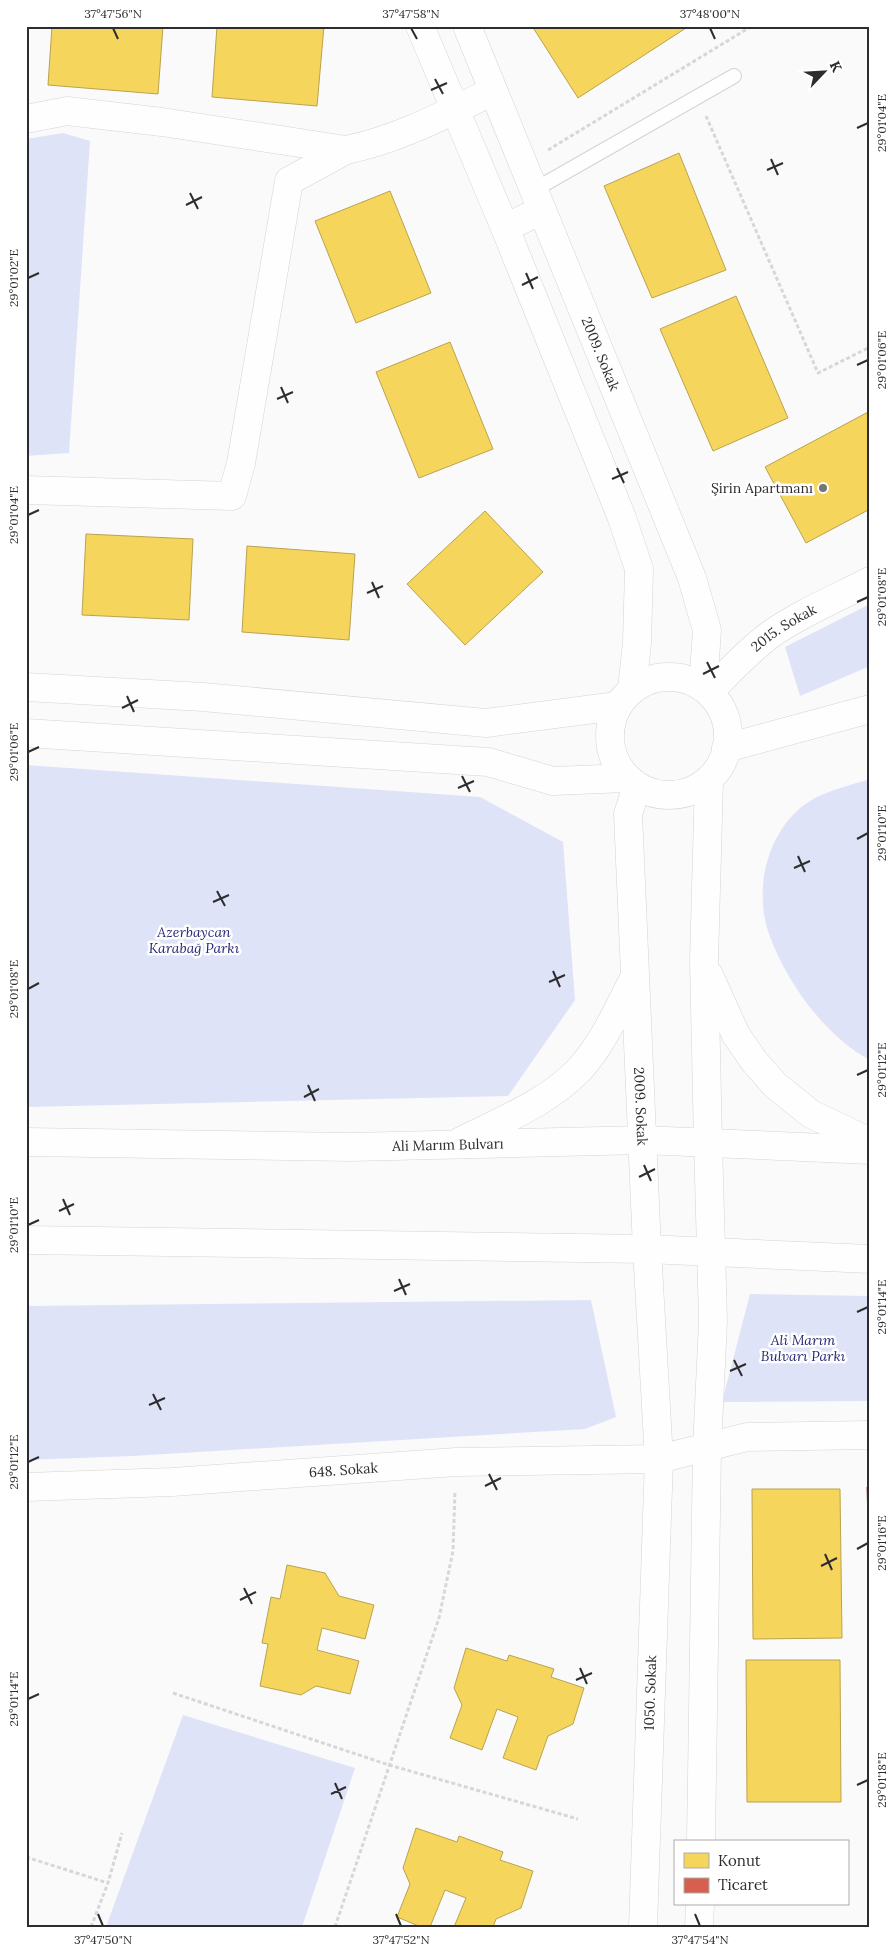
<svg xmlns="http://www.w3.org/2000/svg" width="896" height="1953" font-family="Lora,serif">
  <style>
    .green { fill: #dee3f7 }
    .homes { fill: #f6d55c; stroke: #baa34e }
    .shops { fill: #d6604d; stroke: #a35144 }
    .lines { fill: none; stroke-linecap: round; stroke-linejoin: round }
    .lane-casing { stroke: #d4d4d5; stroke-width: 16 }
    .street-casing { stroke: #d4d4d5; stroke-width: 29 }
    .secondary-casing { stroke: #d4d4d5; stroke-width: 29 }
    .primary-casing { stroke: #d4d4d5; stroke-width: 29 }
    .path { stroke: #d7d7d8; stroke-width: 3; stroke-dasharray: 4 2.5; stroke-linecap: butt }
    .lane { stroke: #fefefe; stroke-width: 14 }
    .street { stroke: #fefefe; stroke-width: 28 }
    .secondary { stroke: #fefefe; stroke-width: 28 }
    .primary { stroke: #fefefe; stroke-width: 28 }
    .ticks { fill: none; stroke: #2d2d2f; stroke-width: 2 }
    .poi-dot { fill: #757576; stroke: #fff; stroke-width: 2 }
    .labels { text-anchor: middle; dominant-baseline: central; stroke-width: 5; stroke-linejoin: round; paint-order: stroke }
    .street-label { font-size: 14px; fill: #2d2d2f; stroke: #fff }
    .poi-label { font-size: 14px; fill: #2d2d2f; stroke: #fff; text-anchor: end }
    .park-label { font-size: 14px; font-style: italic; fill: #262976; stroke: #fff }
    .neatline { fill: none; stroke: #2d2d2f; stroke-width: 2 }
    .ticks-label { font-size: 12px; text-anchor: middle; fill: #2d2d2f }
  </style>
  <rect width="100%" height="100%" fill="#fafafb"/>
  <!-- green -->
  <g class="green">
    <path d="M63,133L90,141L69,453L26,456V139Z"/>
    <path d="M870,604V666L800,696L785,647Z"/>
    <path d="M26,765L480,797L563,842L575,1000L508,1096L26,1107Z"/>
    <path d="M870,779V1060C825,1037 784,979 768,931C755,890 766,840 797,811C817,792 845,787 870,779Z"/>
    <path d="M750,1294L870,1296V1401L722,1402Z"/>
    <path d="M591,1300L616,1417L585,1429L132,1456L26,1460V1306Z"/>
    <path d="M183,1715L355,1768L302,1927H106Z"/>
  </g>
  <!-- homes -->
  <g class="homes">
    <path d="M52,26H163L158,94L48,85Z"/>
    <path d="M217,26H324L317,106L212,97Z"/>
    <path d="M532,26H685L686,28L578,98Z"/>
    <path d="M679,153L726,270L652,298L604,186Z"/>
    <path d="M390,191L431,293L356,323L315,221Z"/>
    <path d="M736,296L788,418L713,451L660,329Z"/>
    <path d="M450,342L493,449L419,478L376,372Z"/>
    <path d="M870,411V509L806,543L765,467Z"/>
    <path d="M485,511L543,572L465,645L407,584Z"/>
    <path d="M86,534L193,539L189,620L82,615Z"/>
    <path d="M247,546L355,554L349,640L242,632Z"/>
    <path d="M752,1489H840L842,1638L753,1639Z"/>
    <path d="M287,1565L325,1573L339,1596L374,1605L365,1639L322,1628L317,1650L359,1661L350,1694L316,1686L301,1695L260,1686L268,1644L262,1643L271,1597L280,1599Z"/>
    <path d="M466,1648L507,1661L509,1655L554,1669L551,1677L584,1688L573,1724L548,1736L536,1770L503,1758L518,1717L497,1709L482,1750L450,1738L462,1705L454,1688Z"/>
    <path d="M746,1660H840L841,1802H747Z"/>
    <path d="M416,1828L457,1842L459,1836L503,1852L500,1860L533,1871L521,1908L496,1919L493,1927H454L466,1898L445,1890L430,1927H421L397,1917L410,1884L403,1868Z"/>
  </g>
  <!-- shops -->
  <path class="shops" d="M870,1486V1587L867,1487Z"/>
  <g class="lines">
    <defs>
      <path id="lane" d="M534,190L734,76"/>
      <g id="street">
        <path d="M26,119L67,111L162,122L346,150C397,140 446,114 493,91"/>
        <path d="M505,228L542,210"/>
        <path d="M26,490L232,496L241,463L289,181L346,150"/>
        <path d="M26,687L203,697L486,723L617,706"/>
        <path id="s1" d="M709,692C729,672 748,651 771,634C801,613 837,598 870,581"/>
        <path d="M26,733L488,762L553,781L627,778"/>
        <path d="M726,748L870,709"/>
        <path d="M659,1459L747,1437L870,1435"/>
      </g>
      <g id="secondary">
        <path d="M420,26L505,228L622,518L639,569L637,643L632,689"/>
        <path id="s2" d="M467,26L692,578L707,630L703,687"/>
        <circle cx="669" cy="736" r="59"/>
        <path id="s3" d="M637,786L628,814L647,1249L659,1459L643,1927"/>
        <path id="s4" d="M26,1487L172,1482L456,1462L659,1459"/>
        <path d="M701,1842L707,1448L713,1321L708,1142"/>
        <path d="M699,1927L700,1904"/>
      </g>
      <g id="primary">
        <path d="M709,975L736,1035L754,1061L775,1085L811,1114L870,1142"/>
        <path d="M461,1141C501,1121 547,1103 579,1070C603,1044 618,1009 634,978"/>
        <path id="s5" d="M26,1142L350,1147L643,1140L870,1150"/>
        <path d="M708,1142L704,961L709,780"/>
        <path d="M26,1240L647,1249L870,1259"/>
      </g>
    </defs>
    <!-- lane casing -->
    <use href="#lane" class="lane-casing"/>
    <!-- street casing -->
    <use href="#street" class="street-casing"/>
    <!-- secondary casing -->
    <use href="#secondary" class="secondary-casing"/>
    <!-- primary casing -->
    <use href="#primary" class="primary-casing"/>
    <!-- path -->
    <g class="path">
      <path d="M706,116L818,373L870,347"/>
      <path d="M548,150L752,26"/>
      <path d="M173,1693L389,1765L578,1819"/>
      <path d="M26,1857L108,1883"/>
      <path d="M91,1927L108,1883L122,1833"/>
      <path d="M335,1927L439,1618L453,1551L455,1491"/>
    </g>
    <!-- lane -->
    <use href="#lane" class="lane"/>
    <!-- street -->
    <use href="#street" class="street"/>
    <!-- secondary -->
    <use href="#secondary" class="secondary"/>
    <!-- primary -->
    <use href="#primary" class="primary"/>
  </g>
  <!-- ticks -->
  <path class="ticks" d="M113,28L118,39M411,28L417,39M710,28L715,39M435,79L443,94M431,90L447,83M857,128L868,123M771,159L778,175M767,170L783,163M190,193L198,209M186,205L202,197M526,273L533,289M28,278L39,273M522,285L538,277M857,365L868,360M281,387L288,403M277,399L293,392M617,468L624,483M612,479L628,472M28,515L39,510M372,582L379,598M367,593L383,586M857,602L868,597M707,662L715,678M703,674L719,666M127,696L134,712M122,708L138,700M28,752L39,747M462,776L470,792M458,788L474,781M857,839L868,833M798,856L805,872M794,868L810,861M217,891L225,906M213,902L229,895M553,971L560,987M549,982L565,975M28,989L39,983M857,1075L868,1070M308,1085L315,1101M304,1097L319,1089M644,1165L651,1181M639,1177L655,1169M63,1199L70,1215M59,1211L74,1204M28,1225L39,1220M399,1279L406,1295M394,1291L410,1284M857,1312L868,1307M734,1360L742,1376M730,1371L746,1364M153,1394L161,1410M149,1405L165,1398M28,1462L39,1457M489,1474L497,1490M485,1486L501,1478M857,1549L868,1543M825,1554L832,1570M821,1566L837,1558M244,1588L252,1604M240,1600L256,1592M580,1668L587,1684M576,1680L592,1673M28,1699L39,1694M335,1783L342,1799M857,1785L868,1780M331,1794L346,1787M98,1914L103,1926M396,1914L401,1926M695,1914L700,1926"/>
  <!-- markers -->
  <circle class="poi-dot" cx="823" cy="488" r="5"/>
  <g class="labels">
    <!-- street labels -->
    <g class="street-label">
      <text stroke="none"><textPath href="#s2" startOffset="354">2009. Sokak</textPath></text>
      <text stroke="none"><textPath href="#s1" startOffset="99">2015. Sokak</textPath></text>
      <text stroke="none"><textPath href="#s3" startOffset="322">2009. Sokak</textPath></text>
      <text stroke="none"><textPath href="#s5" startOffset="422">Ali Marım Bulvarı</textPath></text>
      <text stroke="none"><textPath href="#s4" startOffset="318">648. Sokak</textPath></text>
      <text transform="translate(650 1693) rotate(-88)">1050. Sokak</text>
    </g>
    <!-- poi labels -->
    <g class="poi-label">
      <text x="813" y="488">Şirin Apartmanı</text>
    </g>
    <!-- park labels -->
    <g class="park-label">
      <text x="194" y="932">Azerbaycan<tspan x="194" dy="16">Karabağ Parkı</tspan></text>
      <text x="803" y="1340">Ali Marım<tspan x="803" dy="16">Bulvarı Parkı</tspan></text>
    </g>
  </g>
  <!-- border -->
  <rect width="896" height="1953" fill="none" stroke="#ffffff" stroke-width="55"/>
  <!-- legend -->
  <rect x="674" y="1840" width="175" height="65" fill="#ffffff" stroke="#ababac"/>
  <rect x="684" y="1853" width="25" height="15" fill="#f6d55c" stroke="#ababac"/>
  <text x="718" y="1866" font-size="15" fill="#2d2d2f">Konut</text>
  <rect x="684" y="1878" width="25" height="15" fill="#d6604d" stroke="#ababac"/>
  <text x="718" y="1890" font-size="15" fill="#2d2d2f">Ticaret</text>
  <!-- north arrow -->
  <g transform="translate(824 72) rotate(65)" stroke="#ffffff" stroke-width="4" paint-order="stroke">
  <path d="M0-4L9 19L0 12L-9 19Z" fill="#2d2d2f"/>
  <text y="-8" font-size="14" font-weight="bold" text-anchor="middle" fill="#2d2d2f">K</text>
  </g>
  <rect x="28" y="28" width="840" height="1898" class="neatline"/>
  <g class="ticks-label">
    <text x="113" y="18">37°47'56"N</text>
    <text x="411" y="18">37°47'58"N</text>
    <text x="710" y="18">37°48'00"N</text>
    <text transform="translate(882 123) rotate(-90)" y="4">29°01'04"E</text>
    <text transform="translate(14 278) rotate(-90)" y="4">29°01'02"E</text>
    <text transform="translate(882 360) rotate(-90)" y="4">29°01'06"E</text>
    <text transform="translate(14 515) rotate(-90)" y="4">29°01'04"E</text>
    <text transform="translate(882 597) rotate(-90)" y="4">29°01'08"E</text>
    <text transform="translate(14 752) rotate(-90)" y="4">29°01'06"E</text>
    <text transform="translate(882 833) rotate(-90)" y="4">29°01'10"E</text>
    <text transform="translate(14 989) rotate(-90)" y="4">29°01'08"E</text>
    <text transform="translate(882 1070) rotate(-90)" y="4">29°01'12"E</text>
    <text transform="translate(14 1225) rotate(-90)" y="4">29°01'10"E</text>
    <text transform="translate(882 1307) rotate(-90)" y="4">29°01'14"E</text>
    <text transform="translate(14 1462) rotate(-90)" y="4">29°01'12"E</text>
    <text transform="translate(882 1543) rotate(-90)" y="4">29°01'16"E</text>
    <text transform="translate(14 1699) rotate(-90)" y="4">29°01'14"E</text>
    <text transform="translate(882 1780) rotate(-90)" y="4">29°01'18"E</text>
    <text x="103" y="1944">37°47'50"N</text>
    <text x="401" y="1944">37°47'52"N</text>
    <text x="700" y="1944">37°47'54"N</text>
  </g>
</svg>
